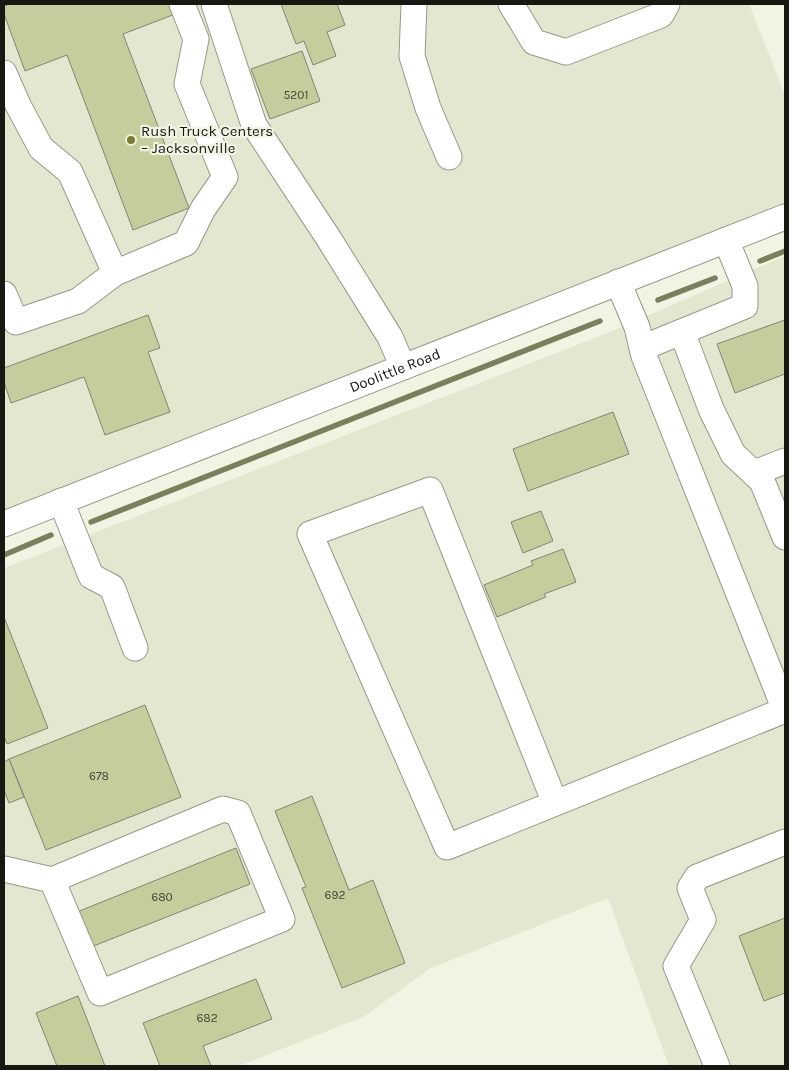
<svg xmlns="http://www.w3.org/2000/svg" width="789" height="1070" font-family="Karla,sans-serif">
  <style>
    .built { fill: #e4e7cf }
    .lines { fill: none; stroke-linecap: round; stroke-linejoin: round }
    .stream { stroke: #7a7f5c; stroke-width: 5.5 }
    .building { fill: #c6cd9c; stroke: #818474 }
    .minor-casing { stroke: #969889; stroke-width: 27 }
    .minor { stroke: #fff; stroke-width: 25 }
    .poi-dot { fill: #777e29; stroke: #f1f4e3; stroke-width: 2 }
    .labels { text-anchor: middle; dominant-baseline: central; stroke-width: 4.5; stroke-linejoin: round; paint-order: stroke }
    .number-label { font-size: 12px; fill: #434534 }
    .poi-label { font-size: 15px; fill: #171812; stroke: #f1f4e3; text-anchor: start }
    .street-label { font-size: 15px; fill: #171812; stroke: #f1f4e3 }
  </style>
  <rect width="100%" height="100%" fill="#f1f4e3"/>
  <!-- built -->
  <g class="built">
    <path d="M4,4H749L785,95V204L4,514Z"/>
    <path d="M785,256V1066H669L608,898L429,969L365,1016L239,1066H4V568L605,334Z"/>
  </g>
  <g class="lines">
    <!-- stream -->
    <g class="stream">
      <path d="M760,261L785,251"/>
      <path d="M658,300L715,278"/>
      <path d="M91,522L600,321"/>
      <path d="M4,555L51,535"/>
    </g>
  </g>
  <!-- building -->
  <g class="building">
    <path d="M10,4H174L178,13L123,34L189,208L133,230L67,55L25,71L4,14V6Z"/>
    <path d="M281,4H337L345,25L327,32L336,56L313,65L304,41L296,44Z"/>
    <path d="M302,51L320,101L270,119L251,69Z"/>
    <path d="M148,315L160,348L148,352L170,412L105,435L84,377L11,403L4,382V368Z"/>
    <path d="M785,320V374L735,393L717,344Z"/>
    <path d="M613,412L629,454L528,491L513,449Z"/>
    <path d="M541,511L553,541L523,553L511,522Z"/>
    <path d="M563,549L576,582L544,594L546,597L497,617L484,585L533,565L531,561Z"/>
    <path d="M4,617L48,728L7,744L4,736Z"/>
    <path d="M145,705L181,797L46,850L9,759Z"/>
    <path d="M9,759L24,797L9,803L4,790V762Z"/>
    <path d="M312,796L349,890L373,880L405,963L342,988L302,888L306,887L275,811Z"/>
    <path d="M236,848L250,884L86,949L72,914Z"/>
    <path d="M785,918V993L764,1001L739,936Z"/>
    <path d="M256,979L272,1019L203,1046L211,1066H160L143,1023Z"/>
    <path d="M78,996L105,1066H57L36,1013Z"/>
  </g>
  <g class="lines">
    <defs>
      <g id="minor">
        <path d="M214,4L254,125L329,239L390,337L403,367"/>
        <path d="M414,4L412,56L428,108L449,157"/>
        <path d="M511,4L534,42L566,52L661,15L667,4"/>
        <path d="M4,73L18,105L41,148L70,172L115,273L186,243L203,209L225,177L187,84L196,39L182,4"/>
        <path d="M4,294L16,322L78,301L115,273"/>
        <path d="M682,332L711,409L733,454L762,481L785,537"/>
        <path d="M642,348L745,306V286L726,240"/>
        <path d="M754,473L785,461"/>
        <path d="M61,501L91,576L112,587L135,648"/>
        <path id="s1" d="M4,524L785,217"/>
        <path d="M555,803L430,490L310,534L447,847L785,710L644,356L637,327L618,282"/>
        <path d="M4,869L52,880L223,809L238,813L282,919L100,993L52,880"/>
        <path d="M717,1066L676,966L703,920L690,888L697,877L785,842"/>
      </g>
    </defs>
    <!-- minor casing -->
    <use href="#minor" class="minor-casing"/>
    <!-- minor -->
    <use href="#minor" class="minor"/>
  </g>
  <!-- markers -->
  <circle class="poi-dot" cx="131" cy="140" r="5"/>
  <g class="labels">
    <!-- number labels -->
    <g class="number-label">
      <text x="296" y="95">5201</text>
      <text x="99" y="776">678</text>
      <text x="335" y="895">692</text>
      <text x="162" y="897">680</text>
      <text x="207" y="1018">682</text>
    </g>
    <!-- poi labels -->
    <g class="poi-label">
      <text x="141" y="131">Rush Truck Centers<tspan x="141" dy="17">– Jacksonville</tspan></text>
    </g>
    <!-- street labels -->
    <g class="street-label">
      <text stroke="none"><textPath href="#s1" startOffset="420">Doolittle Road</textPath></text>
    </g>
  </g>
  <!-- border -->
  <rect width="789" height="1070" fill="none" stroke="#171812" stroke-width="10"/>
</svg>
